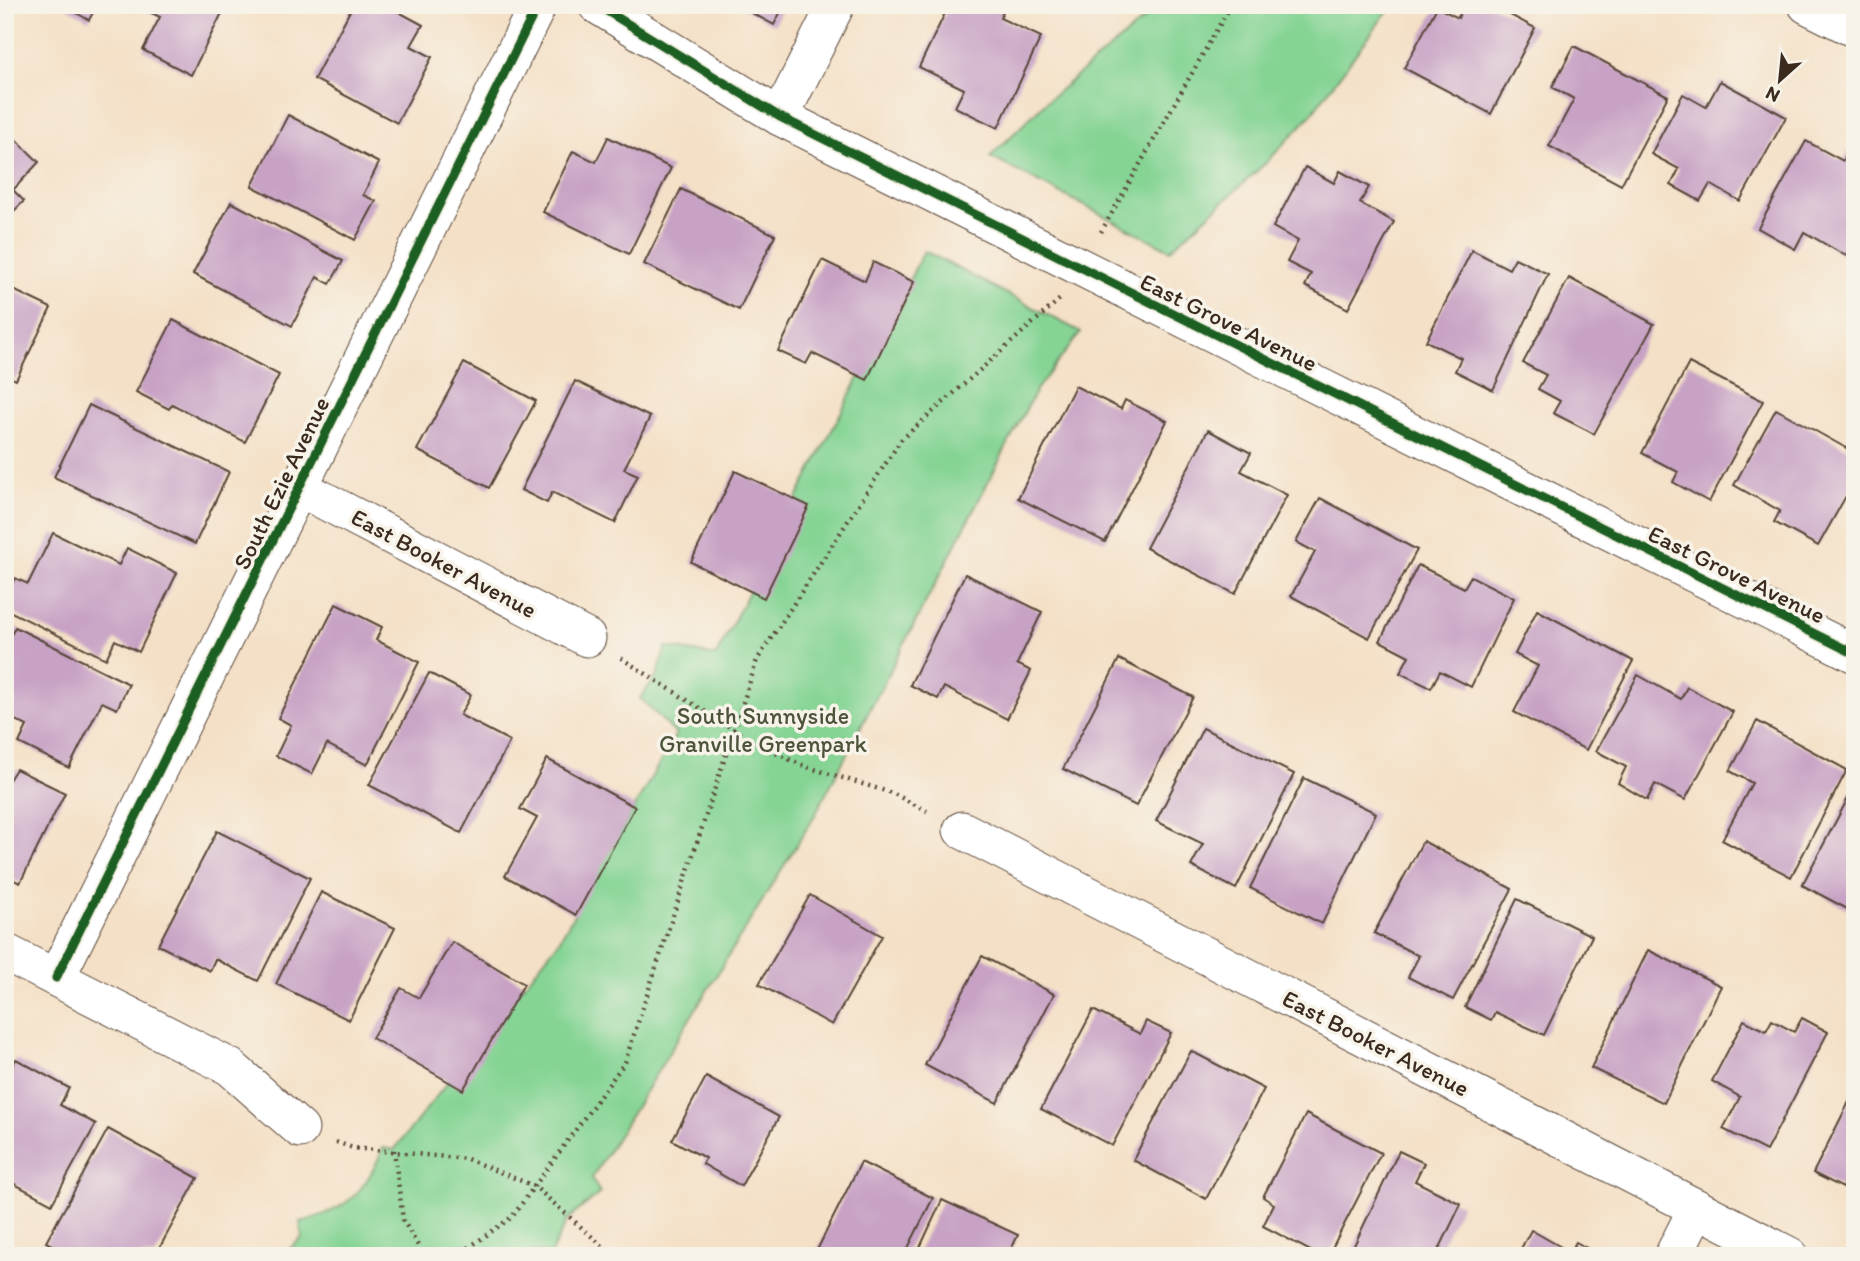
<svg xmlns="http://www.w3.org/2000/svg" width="1860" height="1261" font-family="Itim,sans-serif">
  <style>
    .green { fill: #85d494; stroke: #607f59; stroke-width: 2 }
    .building { fill: #c7a2c5 }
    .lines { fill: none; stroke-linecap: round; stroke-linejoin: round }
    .street-casing { stroke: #574537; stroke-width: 39 }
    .path { stroke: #574537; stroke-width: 4.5; stroke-dasharray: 2 5; stroke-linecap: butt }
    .street { stroke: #fff; stroke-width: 37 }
    .cycleway-casing { stroke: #f7f3e8; stroke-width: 13 }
    .cycleway { stroke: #1b5e20; stroke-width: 9 }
    .labels { text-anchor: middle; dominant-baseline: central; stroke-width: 7; stroke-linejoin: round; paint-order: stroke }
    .street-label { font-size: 24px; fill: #3b2a1e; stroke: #f7f3e8 }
    .park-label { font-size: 24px; fill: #4e543c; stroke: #f7f3e8 }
  </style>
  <rect width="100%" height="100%" fill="#f7f3e8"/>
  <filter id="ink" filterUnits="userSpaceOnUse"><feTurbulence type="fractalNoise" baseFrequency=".0143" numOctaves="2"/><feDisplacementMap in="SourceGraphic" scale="14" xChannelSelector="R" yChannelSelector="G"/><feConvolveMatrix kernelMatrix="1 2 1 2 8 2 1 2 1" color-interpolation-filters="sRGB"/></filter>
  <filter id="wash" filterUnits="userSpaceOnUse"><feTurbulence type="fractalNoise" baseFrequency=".00686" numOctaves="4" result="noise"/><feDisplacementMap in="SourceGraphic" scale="28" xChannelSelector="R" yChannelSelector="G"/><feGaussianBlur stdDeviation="1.57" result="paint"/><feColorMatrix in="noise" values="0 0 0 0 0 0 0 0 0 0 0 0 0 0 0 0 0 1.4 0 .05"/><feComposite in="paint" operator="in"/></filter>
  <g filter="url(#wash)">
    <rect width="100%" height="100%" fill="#f4e0c6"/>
    <!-- green -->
    <g class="green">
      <path d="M1161,5H1392L1309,117L1269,160L1170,250L990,157L1047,101Z"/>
      <path d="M924,251L1081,332L1036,390L815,815L592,1178L600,1193L568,1219L550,1255L534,1251L529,1256H281L302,1238L300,1222C347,1210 365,1193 383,1148L394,1150L559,941L676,734L640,698L657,676L666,647L716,656Z"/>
    </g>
    <g id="blocks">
      <!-- building -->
      <g class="building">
        <path d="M62,5H97L89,20Z"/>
        <path d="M135,5H226L191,75L143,50L160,17Z"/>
        <path d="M353,5H386L423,25L411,46L432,57L397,123L314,79Z"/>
        <path d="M737,5H784L774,25Z"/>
        <path d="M949,5H1006L1000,18L1041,37L998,128L955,107L964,89L919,67Z"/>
        <path d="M1464,5H1491L1535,28L1491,114L1404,68L1437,7L1458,18Z"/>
        <path d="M1574,46L1668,96L1621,185L1549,146L1574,99L1552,87Z"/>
        <path d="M1720,81L1786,117L1740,201L1710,184L1700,201L1671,185L1679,169L1651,154L1683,94L1706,107Z"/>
        <path d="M288,115L379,163L363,195L376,201L355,240L252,186Z"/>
        <path d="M5,129L39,162L13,190L24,201L5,220Z"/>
        <path d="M608,137L671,168L629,254L543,212L573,151L596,162Z"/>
        <path d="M1855,140V240L1846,256L1804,232L1795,249L1758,228L1806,141L1843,161Z"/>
        <path d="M1305,167L1334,183L1340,171L1369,187L1360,203L1394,222L1348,309L1305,286L1311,274L1287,262L1298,241L1273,227Z"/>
        <path d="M681,189L775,235L739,310L644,264Z"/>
        <path d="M231,202L343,261L330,284L317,277L292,326L193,274Z"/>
        <path d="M1472,250L1509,269L1515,258L1548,274L1493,390L1455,371L1461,358L1426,341Z"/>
        <path d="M822,260L865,281L873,262L914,282L867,380L812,353L806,364L778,351Z"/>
        <path d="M1569,278L1654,324L1594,434L1553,413L1560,401L1538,389L1546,375L1523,363Z"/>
        <path d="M5,286L51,308L16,380L5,375Z"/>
        <path d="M173,320L279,375L245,442L172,404L169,409L136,392Z"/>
        <path d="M464,363L536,401L489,488L417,450Z"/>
        <path d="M1689,363L1763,401L1709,502L1673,482L1678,472L1642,453Z"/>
        <path d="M575,381L650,417L624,469L638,475L615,523L552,492L547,503L521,490Z"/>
        <path d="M1075,386L1121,409L1125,400L1167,421L1105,542L1018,498Z"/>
        <path d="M89,405L229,472L195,544L54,477Z"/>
        <path d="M1776,409L1855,453V480L1818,546L1774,522L1780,511L1734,485Z"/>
        <path d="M1208,430L1251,453L1241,471L1287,495L1235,594L1146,548Z"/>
        <path d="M735,471L809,506L764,598L691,562Z"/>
        <path d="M1320,498L1417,550L1369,638L1291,596L1315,552L1296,542Z"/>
        <path d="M53,533L119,565L127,548L177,573L139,652L115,640L106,659L5,609V597L15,578L28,584Z"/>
        <path d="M1418,565L1464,588L1471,576L1514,598L1471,687L1440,671L1431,688L1400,673L1409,656L1380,641Z"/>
        <path d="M965,574L1042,612L1017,664L1031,671L1007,719L944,687L938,699L910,685Z"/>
        <path d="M336,604L382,627L376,640L419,662L367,765L327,744L312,774L276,756L291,725L278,718Z"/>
        <path d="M1537,610L1633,661L1586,750L1514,712L1538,666L1515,654Z"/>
        <path d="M15,627L129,684L117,709L102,702L69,768L19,743L27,726L5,715V647Z"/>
        <path d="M1119,659L1193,697L1136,806L1063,769Z"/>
        <path d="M429,673L471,695L460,715L510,741L461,833L369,785Z"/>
        <path d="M1638,675L1681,699L1687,687L1733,712L1685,800L1655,784L1647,800L1618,783L1626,767L1596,751Z"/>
        <path d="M1757,721L1847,770L1791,877L1722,840L1752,783L1730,771Z"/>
        <path d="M1203,728L1294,774L1236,889L1191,866L1203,844L1156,821Z"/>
        <path d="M547,759L635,807L576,915L505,876L537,818L520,809Z"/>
        <path d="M16,769L65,793L20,883L5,876V786Z"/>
        <path d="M1304,778L1376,813L1322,924L1250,888Z"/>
        <path d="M1855,785V913L1802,885Z"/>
        <path d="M217,831L310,878L258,981L215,959L210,971L158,945Z"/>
        <path d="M1423,841L1512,889L1453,1000L1408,977L1419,956L1374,933Z"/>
        <path d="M321,892L395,928L349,1020L276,984Z"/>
        <path d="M810,895L882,936L832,1025L759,984Z"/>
        <path d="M1517,899L1592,936L1544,1035L1495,1012L1491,1020L1465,1007Z"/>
        <path d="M452,942L524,984L463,1090L372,1038L401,988L419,998Z"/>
        <path d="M1648,950L1721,986L1664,1103L1591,1068Z"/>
        <path d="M982,956L1054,994L997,1103L925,1065Z"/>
        <path d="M1093,1010L1140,1034L1146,1021L1171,1033L1112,1146L1041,1109Z"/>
        <path d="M1802,1018L1828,1032L1766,1151L1723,1129L1740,1097L1712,1081L1744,1020L1766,1031L1772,1020L1794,1032Z"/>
        <path d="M1191,1051L1264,1089L1206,1199L1133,1160Z"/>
        <path d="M16,1059L69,1088L60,1105L96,1124L52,1204L5,1179V1079Z"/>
        <path d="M706,1077L779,1117L741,1186L703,1164L705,1158L672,1140Z"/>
        <path d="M1855,1090V1194L1813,1173Z"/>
        <path d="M1306,1114L1381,1153L1328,1256H1320L1263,1226L1274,1204L1263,1197Z"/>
        <path d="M108,1129L198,1178L155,1256H72L46,1242Z"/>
        <path d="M1399,1151L1424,1163L1415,1181L1461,1204L1436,1256H1349Z"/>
        <path d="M861,1162L933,1198L904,1256H814Z"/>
        <path d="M942,1200L1018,1235L1008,1256H916Z"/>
        <path d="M1531,1230L1570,1252L1576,1242L1601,1256H1517Z"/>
      </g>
    </g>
  </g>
  <g filter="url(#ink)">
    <use href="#blocks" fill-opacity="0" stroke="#574537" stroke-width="2"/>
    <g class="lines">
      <defs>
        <g id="street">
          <path d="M597,5L780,117L1855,654"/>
          <path d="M1807,5L1855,29"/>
          <path d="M780,117L836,5"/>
          <path d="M300,488L587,638"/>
          <path d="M962,830L1790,1256"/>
          <path d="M5,952L230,1067L300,1129"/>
          <path d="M56,978L538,5"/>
          <path d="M1673,1256L1697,1208"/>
        </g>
      </defs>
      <!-- street casing -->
      <use href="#street" class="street-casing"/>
      <!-- path -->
      <g class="path">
        <path d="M1101,232L1231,5"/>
        <path d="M621,658L758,745L804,766L892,793L927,811"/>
        <path d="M336,1142L353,1148L467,1159L534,1186L614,1256"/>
        <path d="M394,1150L403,1220L424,1256"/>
        <path d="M457,1256L512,1217L625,1062L757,660L901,440L1060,299"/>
      </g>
      <!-- street -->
      <use href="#street" class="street"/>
      <defs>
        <g id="cycleway">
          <path d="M597,5L780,117L1855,654"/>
          <path d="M56,978L538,5"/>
        </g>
      </defs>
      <!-- cycleway casing -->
      <use href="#cycleway" class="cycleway-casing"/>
      <!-- cycleway -->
      <use href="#cycleway" class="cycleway"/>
    </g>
  </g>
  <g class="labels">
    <!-- street labels -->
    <g class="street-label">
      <text transform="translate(1229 322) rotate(26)">East Grove Avenue</text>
      <text transform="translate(281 483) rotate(-64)">South Ezie Avenue</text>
      <text transform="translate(444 563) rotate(28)">East Booker Avenue</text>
      <text transform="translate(1737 574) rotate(26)">East Grove Avenue</text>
      <text transform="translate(1376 1043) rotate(27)">East Booker Avenue</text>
    </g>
    <!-- park labels -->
    <g class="park-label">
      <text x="763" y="715">South Sunnyside<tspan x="763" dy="28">Granville Greenpark</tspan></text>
    </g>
  </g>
  <!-- margin -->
  <rect width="1860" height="1261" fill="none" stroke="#f7f3e8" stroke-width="28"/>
  <!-- north arrow -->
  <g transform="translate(1780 80) rotate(207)" stroke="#f7f3e8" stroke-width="5" paint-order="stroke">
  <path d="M0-5L12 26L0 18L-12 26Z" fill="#3b2a1e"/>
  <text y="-10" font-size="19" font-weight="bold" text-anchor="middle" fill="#3b2a1e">N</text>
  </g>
</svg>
